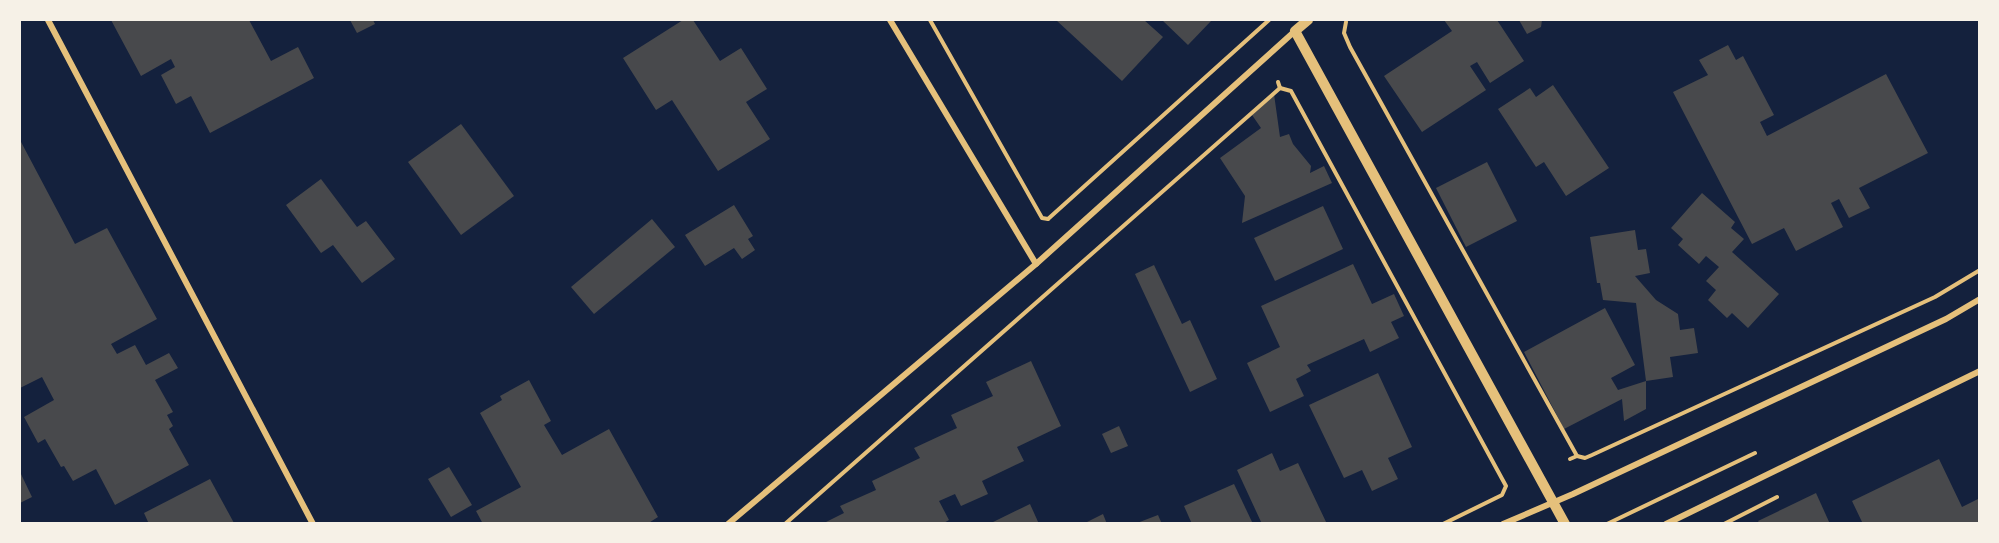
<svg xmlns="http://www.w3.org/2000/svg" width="1999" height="543" font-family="'Asap Condensed',sans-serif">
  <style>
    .building { fill: #48494c }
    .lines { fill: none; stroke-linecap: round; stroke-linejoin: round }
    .path { stroke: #e5c07b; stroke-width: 4 }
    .minor { stroke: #e5c07b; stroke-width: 6 }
    .tertiary { stroke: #e5c07b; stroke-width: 10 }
  </style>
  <rect width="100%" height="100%" fill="#14213d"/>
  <!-- building -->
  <g class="building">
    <path d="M111,20H249L271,61L298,47L314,78L210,133L191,96L176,104L161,75L175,67L171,59L141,76Z"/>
    <path d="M350,20H373L375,24L357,33Z"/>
    <path d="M683,20H693L720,61L741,48L767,89L746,102L770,139L718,171L672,100L656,110L623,58Z"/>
    <path d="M1056,20H1144L1163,37L1122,81Z"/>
    <path d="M1162,20H1212L1188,45Z"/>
    <path d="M1444,20H1497L1524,61L1490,83L1477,62L1470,66L1486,90L1422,132L1384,76L1452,31Z"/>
    <path d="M1519,20H1542L1541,27L1527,34Z"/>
    <path d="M1728,45L1736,60L1743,56L1774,115L1760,122L1767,136L1886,74L1928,153L1859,188L1870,208L1849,218L1839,199L1831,203L1843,227L1796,251L1784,228L1752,244L1673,92L1708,75L1699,60Z"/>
    <path d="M1553,85L1609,168L1566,196L1544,162L1536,167L1498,109L1530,88L1536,97Z"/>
    <path d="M1274,94L1280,137L1289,134L1293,144L1311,166L1310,173L1324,166L1332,183L1242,223L1245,196L1220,158L1261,128L1252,115Z"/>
    <path d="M461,124L514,196L461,235L408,162Z"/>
    <path d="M20,140L75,244L107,228L157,319L111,344L117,354L135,345L146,365L169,353L178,368L155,380L173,412L167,415L173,426L169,429L189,465L115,505L96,469L73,481L64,466L61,467L45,439L38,443L24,417L54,400L42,377L20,388Z"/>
    <path d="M1487,162L1517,221L1466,247L1436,188Z"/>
    <path d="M321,179L357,227L366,221L395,259L362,283L333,245L321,253L286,205Z"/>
    <path d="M1702,193L1735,222L1731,228L1744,239L1732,252L1779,294L1748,328L1732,313L1727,318L1708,300L1716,290L1706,281L1719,267L1706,256L1699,264L1678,245L1683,239L1671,228Z"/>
    <path d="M734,205L753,236L748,239L755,250L742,259L734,248L705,266L685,235Z"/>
    <path d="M1323,206L1343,249L1275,281L1254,238Z"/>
    <path d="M652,219L675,247L594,314L571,287Z"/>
    <path d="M1635,230L1638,250L1646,249L1650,273L1635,276L1656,300L1678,314L1680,330L1694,328L1698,353L1670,357L1673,377L1646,381L1636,303L1603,300L1600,283H1597L1590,237Z"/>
    <path d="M1353,264L1372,304L1394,294L1404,316L1391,322L1399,338L1370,352L1364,339L1307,365L1311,371L1296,379L1304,396L1270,412L1247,363L1280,347L1261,306Z"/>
    <path d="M1154,265L1182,324L1190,320L1217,379L1190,392L1135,274Z"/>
    <path d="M1605,308L1635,365L1611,378L1618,390L1646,381V409L1624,421L1622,399L1564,429L1524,352Z"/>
    <path d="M1031,361L1061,426L1017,447L1024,461L982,481L988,494L961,506L955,494L939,501L949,520L942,524H822L844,513L840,506L876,490L872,481L920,458L914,448L957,428L951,415L993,396L986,382Z"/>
    <path d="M1378,373L1412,447L1388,458L1398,479L1372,491L1362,470L1344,478L1309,405Z"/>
    <path d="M529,380L551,421L544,425L562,455L609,429L658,517L647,524H483L476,511L521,487L480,413L502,400L500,396Z"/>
    <path d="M1119,426L1128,446L1111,453L1102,434Z"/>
    <path d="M1272,453L1280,471L1298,463L1327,524H1262L1237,470Z"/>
    <path d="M1939,459L1962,507L1980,498V524H1863L1852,501Z"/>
    <path d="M449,467L472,505L451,517L428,479Z"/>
    <path d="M20,472L32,497L20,503Z"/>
    <path d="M210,479L234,523L149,524L144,513Z"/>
    <path d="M1234,484L1253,524H1192L1184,506Z"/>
    <path d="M1816,493L1830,524H1760L1758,521Z"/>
    <path d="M1030,504L1039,524H989Z"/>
    <path d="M1103,514L1107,524H1083Z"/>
    <path d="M1158,515L1162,524H1137V523Z"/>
  </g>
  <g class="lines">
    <!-- path -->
    <g class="path">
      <path d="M930,20L1042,218L1048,219"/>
      <path d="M1346,22L1344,33L1350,47L1577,456L1585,458L1592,455L1935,297L1980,270"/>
      <path d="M1278,82L1280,88"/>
      <path d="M1280,88L1291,91L1506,486L1502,495L1443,524"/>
      <path d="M1048,219L1269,20"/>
      <path d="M1570,459L1577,456"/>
      <path d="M785,524L1280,88"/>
      <path d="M1607,524L1755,453"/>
      <path d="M1724,524L1777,497"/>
    </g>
    <!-- minor -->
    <g class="minor">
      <path d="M48,20L313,524"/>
      <path d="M890,20L1036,264"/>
      <path d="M728,524L1036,264L1295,31"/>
      <path d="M1503,524L1573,494L1946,319L1980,299"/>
      <path d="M1666,524L1980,371"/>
    </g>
    <!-- tertiary -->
    <path class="tertiary" d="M1308,20L1295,31L1565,524"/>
  </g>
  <!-- border -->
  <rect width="1999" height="543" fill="none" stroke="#f6f1e7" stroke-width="42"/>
</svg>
